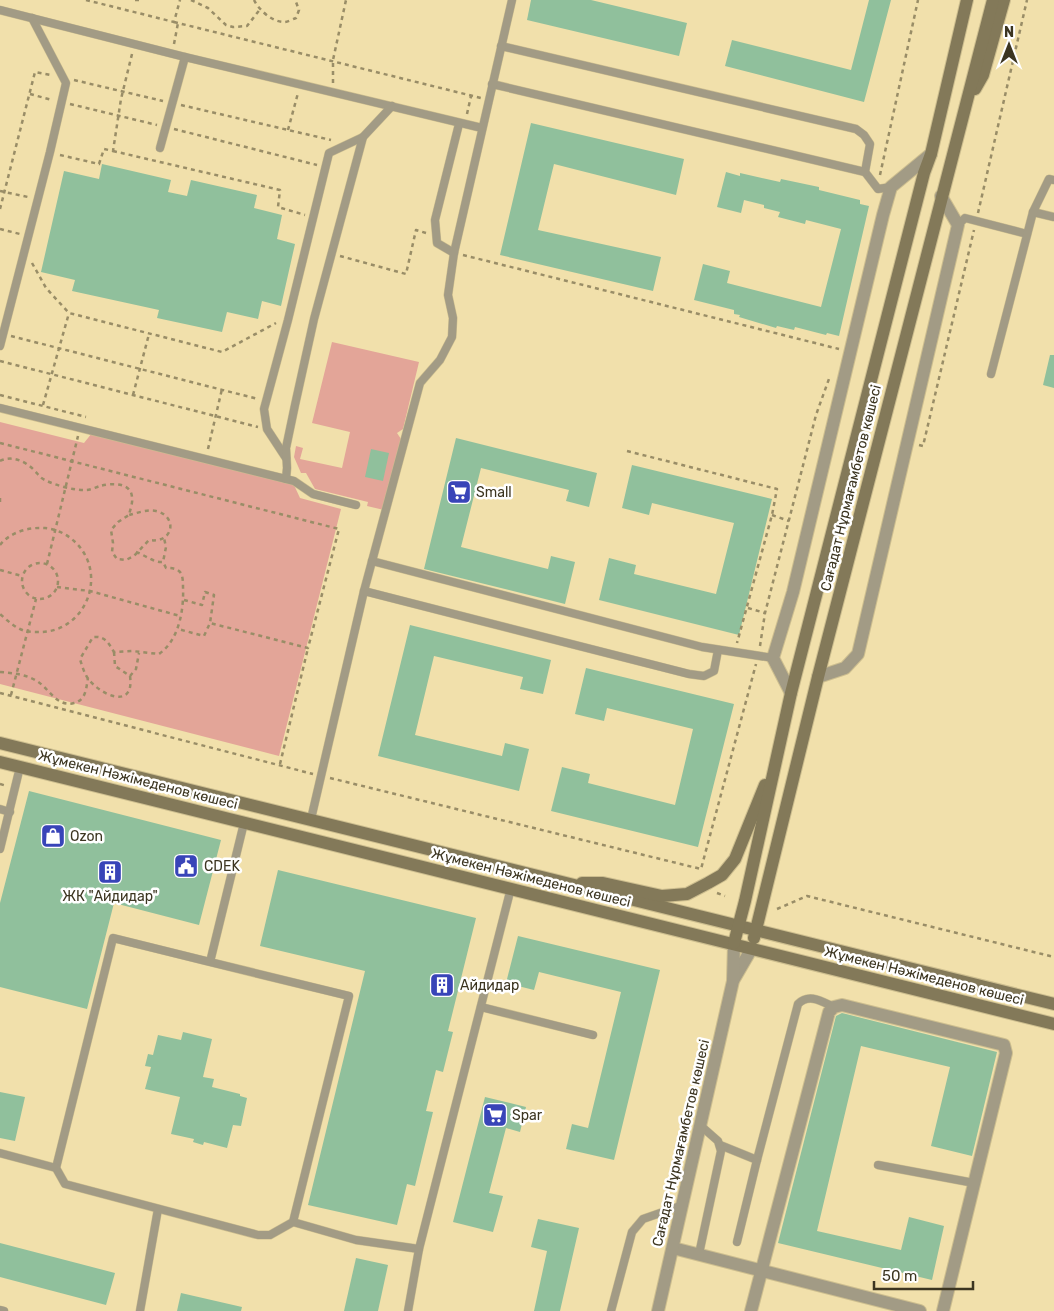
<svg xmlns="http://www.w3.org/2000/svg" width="1054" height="1311" font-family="Rubik,sans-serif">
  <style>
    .green { fill: #e3a598 }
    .building { fill: #90c09c }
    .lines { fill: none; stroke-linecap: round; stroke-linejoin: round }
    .lane-casing { stroke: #cdbe8f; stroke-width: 9 }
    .street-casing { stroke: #cdbe8f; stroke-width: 14 }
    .secondary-casing { stroke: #cdbe8f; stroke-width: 14 }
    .path { stroke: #998d67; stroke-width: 2.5; stroke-dasharray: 4 4; stroke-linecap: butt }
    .lane { stroke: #a29b85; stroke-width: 8 }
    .street { stroke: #a29b85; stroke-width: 12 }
    .secondary { stroke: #837959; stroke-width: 12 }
    .labels { text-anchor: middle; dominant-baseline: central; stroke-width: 5; stroke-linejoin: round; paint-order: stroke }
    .street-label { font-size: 14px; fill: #3c3520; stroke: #fff }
    .poi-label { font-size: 14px; fill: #3c3520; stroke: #fff; text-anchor: start }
  </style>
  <rect width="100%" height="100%" fill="#f1e0ab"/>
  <!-- green -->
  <g class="green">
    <path d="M332,342L419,362L403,429L397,433L401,439L384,510L367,506L368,502L315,489L306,473H301L294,457L296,446L303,448L300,459L342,468L350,432L312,423Z"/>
    <path d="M0,422L84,443L92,433L294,485L300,498L341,509L279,756L0,684Z"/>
  </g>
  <!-- building -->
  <g class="building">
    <path d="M531,0H591L687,23L679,56L527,20Z"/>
    <path d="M869,0H891L864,102L725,66L732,40L851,70Z"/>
    <path d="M531,123L684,159L676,195L554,164L538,230L661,257L653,291L500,255Z"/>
    <path d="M102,164L171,180L168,192L187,196L191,180L257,195L254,208L282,215L277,239L295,244L281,306L262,301L258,319L227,312L222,332L157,318L159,310L72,291L75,280L41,272L64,171L99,179Z"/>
    <path d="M726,172L740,176V173L780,182L781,179L819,187V190L860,200V204L869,206L839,336L827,333L826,335L795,327L794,330L777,326L776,328L739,317L740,315L734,314V310L694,300L703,264L730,271L727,283L821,307L841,229L806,220L805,224L778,217L780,212L764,208V205L744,200L741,213L717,207Z"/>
    <path d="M1050,355H1054V388L1043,385Z"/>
    <path d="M456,438L597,473L589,507L566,501L569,490L481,468L461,547L548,569L551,556L575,562L565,604L424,569Z"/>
    <path d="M371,449L389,453L383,481L365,477Z"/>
    <path d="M632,465L772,499L739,635L599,600L609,558L636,565L634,574L716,594L734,523L652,503L649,515L622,508Z"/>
    <path d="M410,625L551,660L543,694L520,689L523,677L434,656L415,735L502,756L505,743L529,749L519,791L378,756Z"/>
    <path d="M586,668L734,704L698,847L551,811L562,767L590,774L588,783L675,805L693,729L607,708L604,721L575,714Z"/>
    <path d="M29,791L221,840L199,925L114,903L87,1009L0,987V903Z"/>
    <path d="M278,870L476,918L448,1031L453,1032L443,1072L436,1070L426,1111L433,1112L415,1186L407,1184L397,1225L308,1205L365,971L260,946Z"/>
    <path d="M518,936L660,970L614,1160L566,1149L572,1124L588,1128L621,992L539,972L534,990L506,983Z"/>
    <path d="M842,1013L997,1052L972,1156L931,1146L950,1067L861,1046L817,1231L901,1250L909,1217L944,1226L932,1280L778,1243L836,1016Z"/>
    <path d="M183,1032L212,1039L203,1077L214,1079L212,1087L240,1094V1096L247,1098L241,1126L233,1125L227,1148L204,1142L203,1145L193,1142L194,1139L171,1134L180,1097L145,1089L151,1067L145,1066L148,1054L153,1055L158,1035L181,1040Z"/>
    <path d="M0,1092L25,1097L15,1141L0,1138Z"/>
    <path d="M485,1097L526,1107L520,1132L506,1128L489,1193L503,1196L493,1232L453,1222Z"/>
    <path d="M538,1219L579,1228L560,1311H534L547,1251L531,1247Z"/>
    <path d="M0,1243L115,1273L106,1305L0,1277Z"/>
    <path d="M356,1258L388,1265L378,1311H344Z"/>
    <path d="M181,1293L242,1307L241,1311H177Z"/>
  </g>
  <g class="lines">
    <defs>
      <g id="lane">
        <path d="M0,10L185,57L482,128"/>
        <path d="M501,46L856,129L864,135L870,144L865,172L878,189L891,187"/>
        <path d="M492,84L865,172"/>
        <path d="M160,148L185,57"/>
        <path d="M1033,212L1054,217"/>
        <path d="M958,225L965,218L1027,234"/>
        <path d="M454,253L437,243L435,220L459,124"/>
        <path d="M0,346L50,152L66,83L32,18"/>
        <path d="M991,374L1033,212L1049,179L1054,180"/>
        <path d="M0,408L294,481L313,494L356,505"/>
        <path d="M286,458L267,429L264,409L288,320L329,153L363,137"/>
        <path d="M286,479L287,468L286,448L295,405L314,319L363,137L392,106"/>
        <path d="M372,561L702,647L773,658"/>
        <path d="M364,591L689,674L704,676L714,671L718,650"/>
        <path d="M0,809L10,812"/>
        <path d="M311,819L364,591L420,383L440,360L452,337L453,318L448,295L454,253L512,0"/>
        <path d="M0,849L20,767"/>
        <path d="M210,962L349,996L293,1222L270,1235H258L65,1184L56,1168L113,938L210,962L244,823"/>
        <path d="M481,1007L593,1035"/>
        <path d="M720,1145L757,1160L798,1004C809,993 821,1001 834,1007"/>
        <path d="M0,1153L56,1168"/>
        <path d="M878,1165L974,1183"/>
        <path d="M293,1222L356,1240L419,1249"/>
        <path d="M737,1242L757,1160"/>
        <path d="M699,1254L721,1151L718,1141L701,1126"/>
        <path d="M0,1310L4,1311"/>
        <path d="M140,1311L158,1209"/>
        <path d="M408,1311L419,1249L511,888"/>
        <path d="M611,1311L632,1232L643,1219L683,1205"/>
      </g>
      <g id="street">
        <path d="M818,677L845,668L858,654L958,225L941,196"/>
        <path d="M791,693L773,658L793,592L883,215L891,187L931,154"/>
        <path d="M734,979L752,948"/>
        <path d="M673,1248L920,1311"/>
        <path d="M658,1311L733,981L734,943"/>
        <path d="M751,1311L829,1012L834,1007L842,1005L1004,1045L1006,1053L943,1311"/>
      </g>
      <g id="secondary">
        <path d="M975,89L983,75L1004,0"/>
        <path d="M0,743L1054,1004"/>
        <path d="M0,762L1054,1024"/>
        <path d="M582,883H603L662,896L687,894L708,883L722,875L735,859L765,785"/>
        <path d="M754,938L818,677L993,0"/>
        <path d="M734,943L745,901L791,693L924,173L931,154L967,0"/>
      </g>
    </defs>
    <!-- lane casing -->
    <use href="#lane" class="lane-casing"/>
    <!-- street casing -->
    <use href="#street" class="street-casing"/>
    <!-- secondary casing -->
    <use href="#secondary" class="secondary-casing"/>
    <!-- path -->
    <g class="path">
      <path d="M86,0L174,22L180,0"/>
      <path d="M135,0H142"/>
      <path d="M191,0L208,8L226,25L233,27L247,26L261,8"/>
      <path d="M254,0C259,10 272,22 284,22C288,22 293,19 296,18L299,10L296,2L298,0"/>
      <path d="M174,22L481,98"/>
      <path d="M174,44L178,23"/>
      <path d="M74,80L163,101"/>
      <path d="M333,83V60L346,0"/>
      <path d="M30,94L52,100"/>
      <path d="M70,104L157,125"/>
      <path d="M181,105L331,140"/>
      <path d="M467,114L471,96"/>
      <path d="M174,129L317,165"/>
      <path d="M288,130L298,93"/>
      <path d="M113,151L280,190L278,207L305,215"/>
      <path d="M60,155L99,164L104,149L113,151L121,99L132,54"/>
      <path d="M880,175L918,0"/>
      <path d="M0,191L28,197"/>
      <path d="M0,209L35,72L51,75"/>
      <path d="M978,213L1027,0"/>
      <path d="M0,229L20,234"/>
      <path d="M463,255L839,349"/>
      <path d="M340,256L406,274L416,230L426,233"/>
      <path d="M32,263L46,288L69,313L222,352L276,323"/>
      <path d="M11,336L258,399"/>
      <path d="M0,361L258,427"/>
      <path d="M0,395L86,417"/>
      <path d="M133,395L149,334"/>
      <path d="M43,405L69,313"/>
      <path d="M0,443L339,529L308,648L210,623L204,636L178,629"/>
      <path d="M919,445L923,446L974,230"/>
      <path d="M208,449L222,389"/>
      <path d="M627,451L777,489L772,515L737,643"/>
      <path d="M0,461C12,455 25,461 34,470C38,474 40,478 45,480C54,485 76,491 86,490C91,490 96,487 100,486C111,483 131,482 132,497C133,503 130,510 129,515L118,522L111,530L113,543L112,552L117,559L126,560L134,556L149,540C174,544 178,516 156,511C148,509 137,513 129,515"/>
      <path d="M0,498V504"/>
      <path d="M772,515L789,521"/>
      <path d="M0,545C10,532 29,527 45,528C57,529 69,535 78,545C107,577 85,631 41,632C36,632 30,632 25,631C15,628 8,621 0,614"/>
      <path d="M136,552C145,555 154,563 163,562L166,547L164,538"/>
      <circle cx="40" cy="581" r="18"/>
      <path d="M47,564L78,436"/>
      <path d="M0,570L22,576"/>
      <path d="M57,587L90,591L180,616"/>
      <path d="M184,600L202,605L205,592L214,595L210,623"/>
      <path d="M748,608L765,613"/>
      <path d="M760,646L765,613L816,415L830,376"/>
      <path d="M114,652L115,666L130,676L136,669L139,653"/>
      <path d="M0,672C12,673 24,674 35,680C48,686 56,708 74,703C86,700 86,689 88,678"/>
      <path d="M130,676C135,711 99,695 87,677C84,672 82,666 80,659L93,637C105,636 108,642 114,652L132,651L159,654C179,640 184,610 183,587C183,582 183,576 180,572C176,568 171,568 166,568L163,562"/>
      <path d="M0,693L313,774"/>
      <path d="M11,695L36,599"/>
      <path d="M280,764L308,648"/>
      <path d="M330,778L701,869L756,664"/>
      <path d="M0,784L7,786"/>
      <path d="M717,893L725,896"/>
      <path d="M777,909L807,896L1054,957"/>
    </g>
    <!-- lane -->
    <use href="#lane" class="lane"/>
    <!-- street -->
    <use href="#street" class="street"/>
    <!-- secondary -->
    <use href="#secondary" class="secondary"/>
  </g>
  <!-- icons -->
  <defs>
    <symbol id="supermarket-square" viewBox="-11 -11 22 22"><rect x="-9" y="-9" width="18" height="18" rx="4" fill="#3844b8" stroke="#fff"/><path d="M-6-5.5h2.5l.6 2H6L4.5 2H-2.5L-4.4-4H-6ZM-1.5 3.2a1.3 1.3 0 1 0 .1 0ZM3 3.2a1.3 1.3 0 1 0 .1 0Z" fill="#fff"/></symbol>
    <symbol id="shop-square" viewBox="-11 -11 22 22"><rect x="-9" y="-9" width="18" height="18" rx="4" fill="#3844b8" stroke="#fff"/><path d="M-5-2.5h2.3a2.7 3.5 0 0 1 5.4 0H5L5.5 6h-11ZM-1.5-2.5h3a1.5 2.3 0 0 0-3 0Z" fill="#fff"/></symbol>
    <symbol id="civic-square" viewBox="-11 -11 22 22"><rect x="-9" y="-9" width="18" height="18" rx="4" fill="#3844b8" stroke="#fff"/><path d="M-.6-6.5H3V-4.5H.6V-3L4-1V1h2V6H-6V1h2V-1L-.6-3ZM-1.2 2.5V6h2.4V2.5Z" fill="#fff"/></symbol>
    <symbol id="building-square" viewBox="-11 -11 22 22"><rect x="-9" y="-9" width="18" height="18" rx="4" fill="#3844b8" stroke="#fff"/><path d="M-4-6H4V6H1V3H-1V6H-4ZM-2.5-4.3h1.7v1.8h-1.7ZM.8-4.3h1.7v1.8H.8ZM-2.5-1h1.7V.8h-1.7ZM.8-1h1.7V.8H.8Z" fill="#fff"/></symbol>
  </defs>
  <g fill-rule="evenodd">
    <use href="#supermarket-square" x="445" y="478" width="28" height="28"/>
    <use href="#shop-square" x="39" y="822" width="28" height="28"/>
    <use href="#civic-square" x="172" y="852" width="28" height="28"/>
    <use href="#building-square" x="96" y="858" width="28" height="28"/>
    <use href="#building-square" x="428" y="971" width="28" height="28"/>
    <use href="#supermarket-square" x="481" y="1101" width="28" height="28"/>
  </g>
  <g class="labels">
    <!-- street labels -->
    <g class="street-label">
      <text transform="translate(851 488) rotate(-76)">Сағадат Нұрмағамбетов көшесі</text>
      <text transform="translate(138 780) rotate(14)">Жұмекен Нәжімеденов көшесі</text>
      <text transform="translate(531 878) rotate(14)">Жұмекен Нәжімеденов көшесі</text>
      <text transform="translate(924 976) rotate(14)">Жұмекен Нәжімеденов көшесі</text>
      <text transform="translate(681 1143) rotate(-77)">Сағадат Нұрмағамбетов көшесі</text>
    </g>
    <!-- poi labels -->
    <g class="poi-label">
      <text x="476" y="492">Small</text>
      <text x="70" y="836">Ozon</text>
      <text x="204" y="866">CDEK</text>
      <text x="110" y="896" text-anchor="middle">ЖК "Айдидар"</text>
      <text x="460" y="985">Айдидар</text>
      <text x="512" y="1115">Spar</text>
    </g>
  </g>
  <!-- north arrow -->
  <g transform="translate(1009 45)" stroke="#ffffff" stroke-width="4" paint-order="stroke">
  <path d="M0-4L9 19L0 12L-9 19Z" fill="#3c3520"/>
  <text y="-8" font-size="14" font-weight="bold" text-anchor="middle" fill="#3c3520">N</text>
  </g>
  <!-- scale -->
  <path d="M874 1281v8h99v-8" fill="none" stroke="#3c3520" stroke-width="2.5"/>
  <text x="882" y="1281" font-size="15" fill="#3c3520" stroke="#ffffff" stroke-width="4" paint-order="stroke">50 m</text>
</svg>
